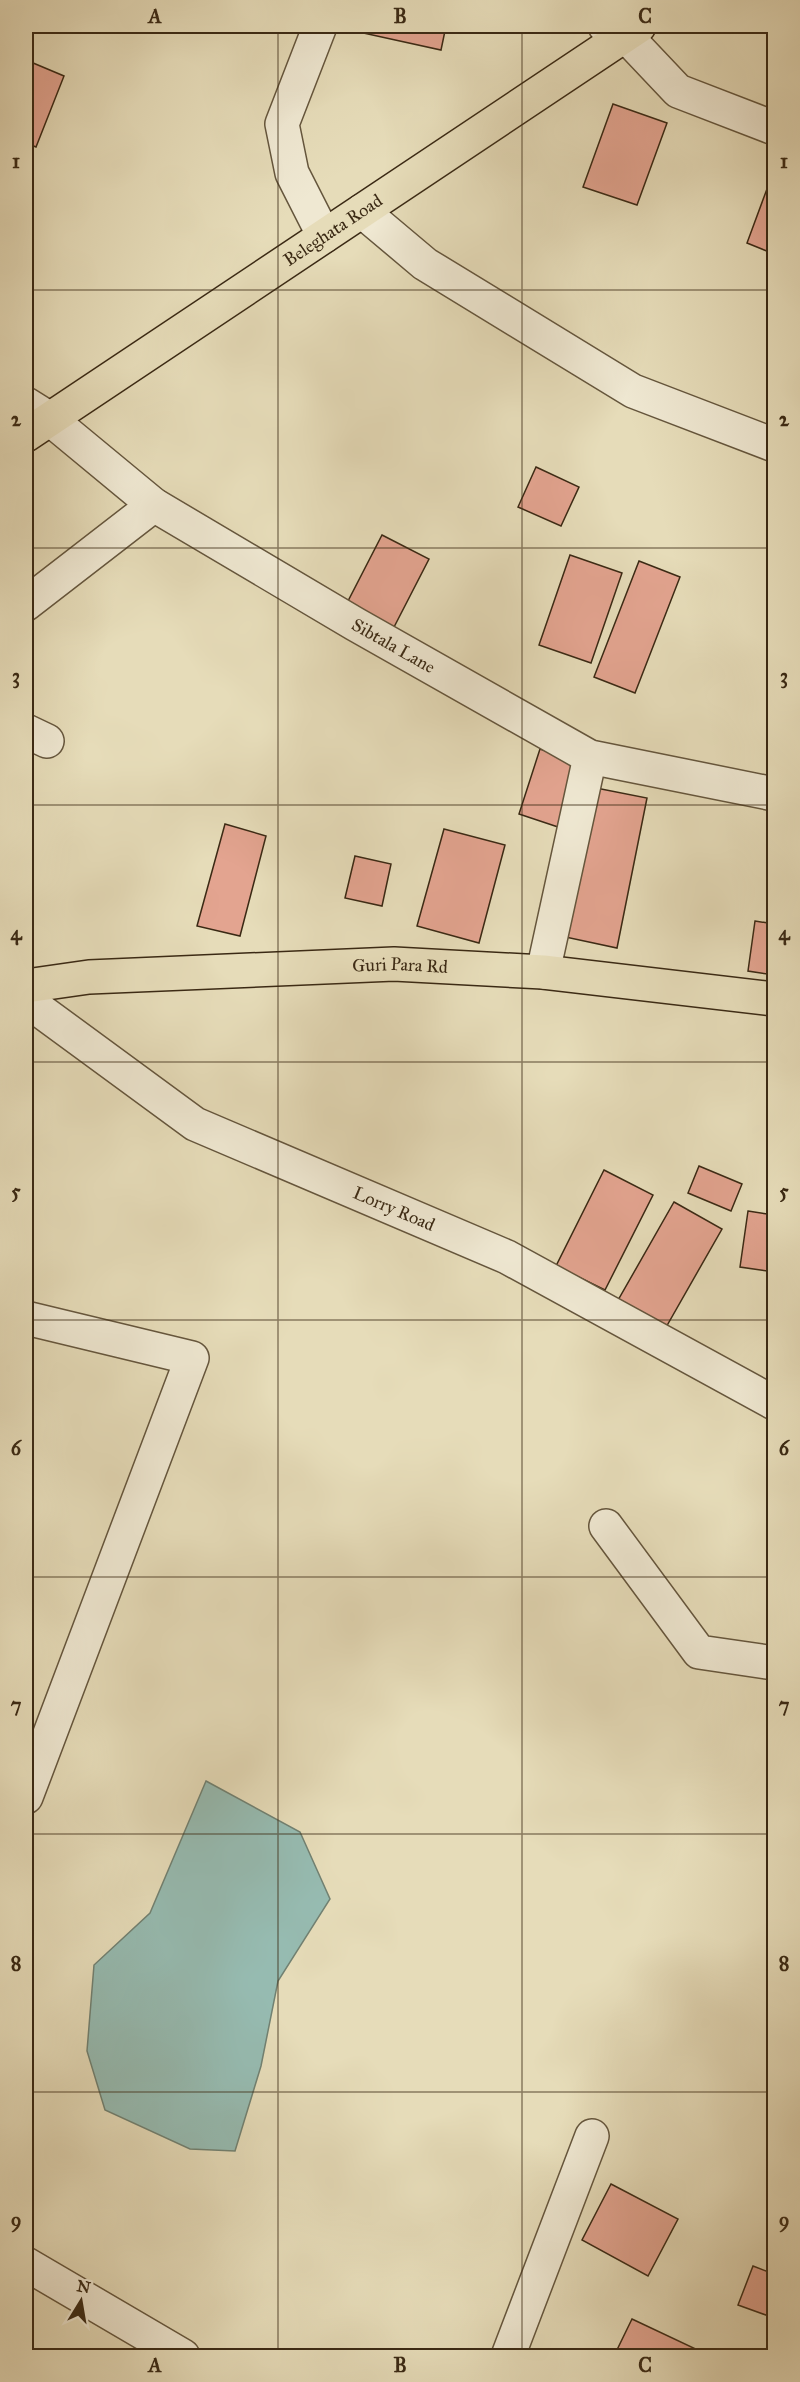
<svg xmlns="http://www.w3.org/2000/svg" width="800" height="2382" font-family="'IM FELL Great Primer',serif">
  <style>
    .water { fill: #96bbb1; stroke: #718172; stroke-width: 1.5 }
    .building { fill: #e3a490; stroke: #3a2914; stroke-width: 1.5 }
    .lines { fill: none; stroke-linecap: round; stroke-linejoin: round }
    .minor-casing { stroke: #65563d; stroke-width: 36 }
    .major-casing { stroke: #3a2914; stroke-width: 36 }
    .minor { stroke: #efe8d2; stroke-width: 33 }
    .major { stroke: #e6dcb9; stroke-width: 33 }
    .grid { fill: none; stroke: #3a2914; stroke-width: 1.5; stroke-opacity: 0.55 }
    .labels { text-anchor: middle; dominant-baseline: central; stroke-width: 5; stroke-linejoin: round; paint-order: stroke }
    .street-label { font-size: 18px; fill: #3a2914; stroke: #efe8d2 }
    .neatline { fill: none; stroke: #3a2914; stroke-width: 2 }
    .grid-label { font-size: 20px; text-anchor: middle; font-weight: bold; fill: #3a2914 }
  </style>
  <rect width="100%" height="100%" fill="#e6dcb9"/>
  <filter id="stains"><feTurbulence type="fractalNoise" baseFrequency=".00333" numOctaves="4"/><feColorMatrix values="0 0 0 0 .2 0 0 0 0 .09 0 0 0 0 .02 0 0 0 .5 -.17"/></filter>
  <radialGradient id="worn" r=".72"><stop offset=".6" stop-color="#630" stop-opacity="0"/><stop offset="1" stop-color="#630" stop-opacity=".3"/></radialGradient>
  <!-- water -->
  <path class="water" d="M206,1781L300,1832L330,1899L278,1981L261,2066L235,2151L190,2149L105,2110L87,2051L94,1965L150,1913Z"/>
  <!-- building -->
  <g class="building">
    <path d="M346,26H446L441,50L345,29Z"/>
    <path d="M26,60L64,76L36,147L26,143Z"/>
    <path d="M613,104L667,123L637,205L583,187Z"/>
    <path d="M774,170V254L747,243Z"/>
    <path d="M536,467L579,487L561,526L518,507Z"/>
    <path d="M382,535L429,559L393,629L346,605Z"/>
    <path d="M570,555L622,573L591,663L539,645Z"/>
    <path d="M639,561L680,577L635,693L594,677Z"/>
    <path d="M540,749L585,764L564,829L519,814Z"/>
    <path d="M586,786L647,798L617,948L556,935Z"/>
    <path d="M225,824L266,836L240,936L197,926Z"/>
    <path d="M444,829L505,845L479,943L417,926Z"/>
    <path d="M774,852V879L770,878Z"/>
    <path d="M355,856L391,864L382,906L345,898Z"/>
    <path d="M755,921L774,924V975L748,971Z"/>
    <path d="M699,1166L742,1184L731,1211L688,1193Z"/>
    <path d="M604,1170L653,1195L605,1290L556,1266Z"/>
    <path d="M674,1202L722,1229L665,1329L617,1302Z"/>
    <path d="M748,1211L774,1215V1272L740,1267Z"/>
    <path d="M611,2184L678,2219L648,2276L582,2240Z"/>
    <path d="M753,2266L774,2274V2318L738,2305Z"/>
    <path d="M632,2319L700,2351L697,2356H614Z"/>
  </g>
  <g class="lines">
    <defs>
      <g id="minor">
        <path d="M320,26L282,124L292,173L324,236"/>
        <path d="M605,26L625,35L678,91L774,128"/>
        <path d="M362,211L425,264L633,391L774,445"/>
        <path id="s1" d="M26,404L50,419L154,505L355,624L590,757L774,794"/>
        <path d="M26,604L154,505"/>
        <path d="M26,731L47,741"/>
        <path d="M543,972L590,757"/>
        <path id="s2" d="M26,1000L195,1124L507,1257L774,1403"/>
        <path d="M26,1318L192,1358L26,1797"/>
        <path d="M606,1526L699,1652L774,1663"/>
        <path d="M26,2264L183,2356"/>
        <path d="M508,2356L592,2136"/>
      </g>
      <g id="major">
        <path id="s3" d="M26,435L639,26"/>
        <path id="s4" d="M26,986L89,977L394,964L543,972L774,999"/>
      </g>
    </defs>
    <!-- minor casing -->
    <use href="#minor" class="minor-casing"/>
    <!-- major casing -->
    <use href="#major" class="major-casing"/>
    <!-- minor -->
    <use href="#minor" class="minor"/>
    <!-- major -->
    <use href="#major" class="major"/>
  </g>
  <!-- grid -->
  <path class="grid" d="M278,26V2356M522,26V2356M26,290H774M26,548H774M26,805H774M26,1062H774M26,1320H774M26,1577H774M26,1834H774M26,2092H774"/>
  <g class="labels">
    <!-- street labels -->
    <g class="street-label">
      <text stroke="none"><textPath href="#s3" startOffset="369">Beleghata Road</textPath></text>
      <text stroke="none"><textPath href="#s1" startOffset="441">Sibtala Lane</textPath></text>
      <text stroke="none"><textPath href="#s4" startOffset="375">Guri Para Rd</textPath></text>
      <text stroke="none"><textPath href="#s2" startOffset="426">Lorry Road</textPath></text>
    </g>
  </g>
  <!-- margin -->
  <rect width="800" height="2382" fill="none" stroke="#e6dcb9" stroke-width="66"/>
  <!-- north arrow -->
  <g transform="translate(81 2301) rotate(11)" stroke="#efe8d2" stroke-width="4.5" paint-order="stroke">
  <path d="M0-4.5L10 22L0 15L-10 22Z" fill="#3a2914"/>
  <text y="-9" font-size="16" font-weight="bold" text-anchor="middle" fill="#3a2914">N</text>
  </g>
  <rect x="33" y="33" width="734" height="2316" class="neatline"/>
  <g class="grid-label">
    <text x="155" y="23">A</text>
    <text x="400" y="23">B</text>
    <text x="645" y="23">C</text>
    <text x="16" y="168">1</text>
    <text x="784" y="168">1</text>
    <text x="16" y="426">2</text>
    <text x="784" y="426">2</text>
    <text x="16" y="683">3</text>
    <text x="784" y="683">3</text>
    <text x="16" y="940">4</text>
    <text x="784" y="940">4</text>
    <text x="16" y="1198">5</text>
    <text x="784" y="1198">5</text>
    <text x="16" y="1455">6</text>
    <text x="784" y="1455">6</text>
    <text x="16" y="1712">7</text>
    <text x="784" y="1712">7</text>
    <text x="16" y="1970">8</text>
    <text x="784" y="1970">8</text>
    <text x="16" y="2227">9</text>
    <text x="784" y="2227">9</text>
    <text x="155" y="2372">A</text>
    <text x="400" y="2372">B</text>
    <text x="645" y="2372">C</text>
  </g>
  <rect width="100%" height="100%" filter="url(#stains)"/>
  <rect width="100%" height="100%" fill="url(#worn)"/>
</svg>
